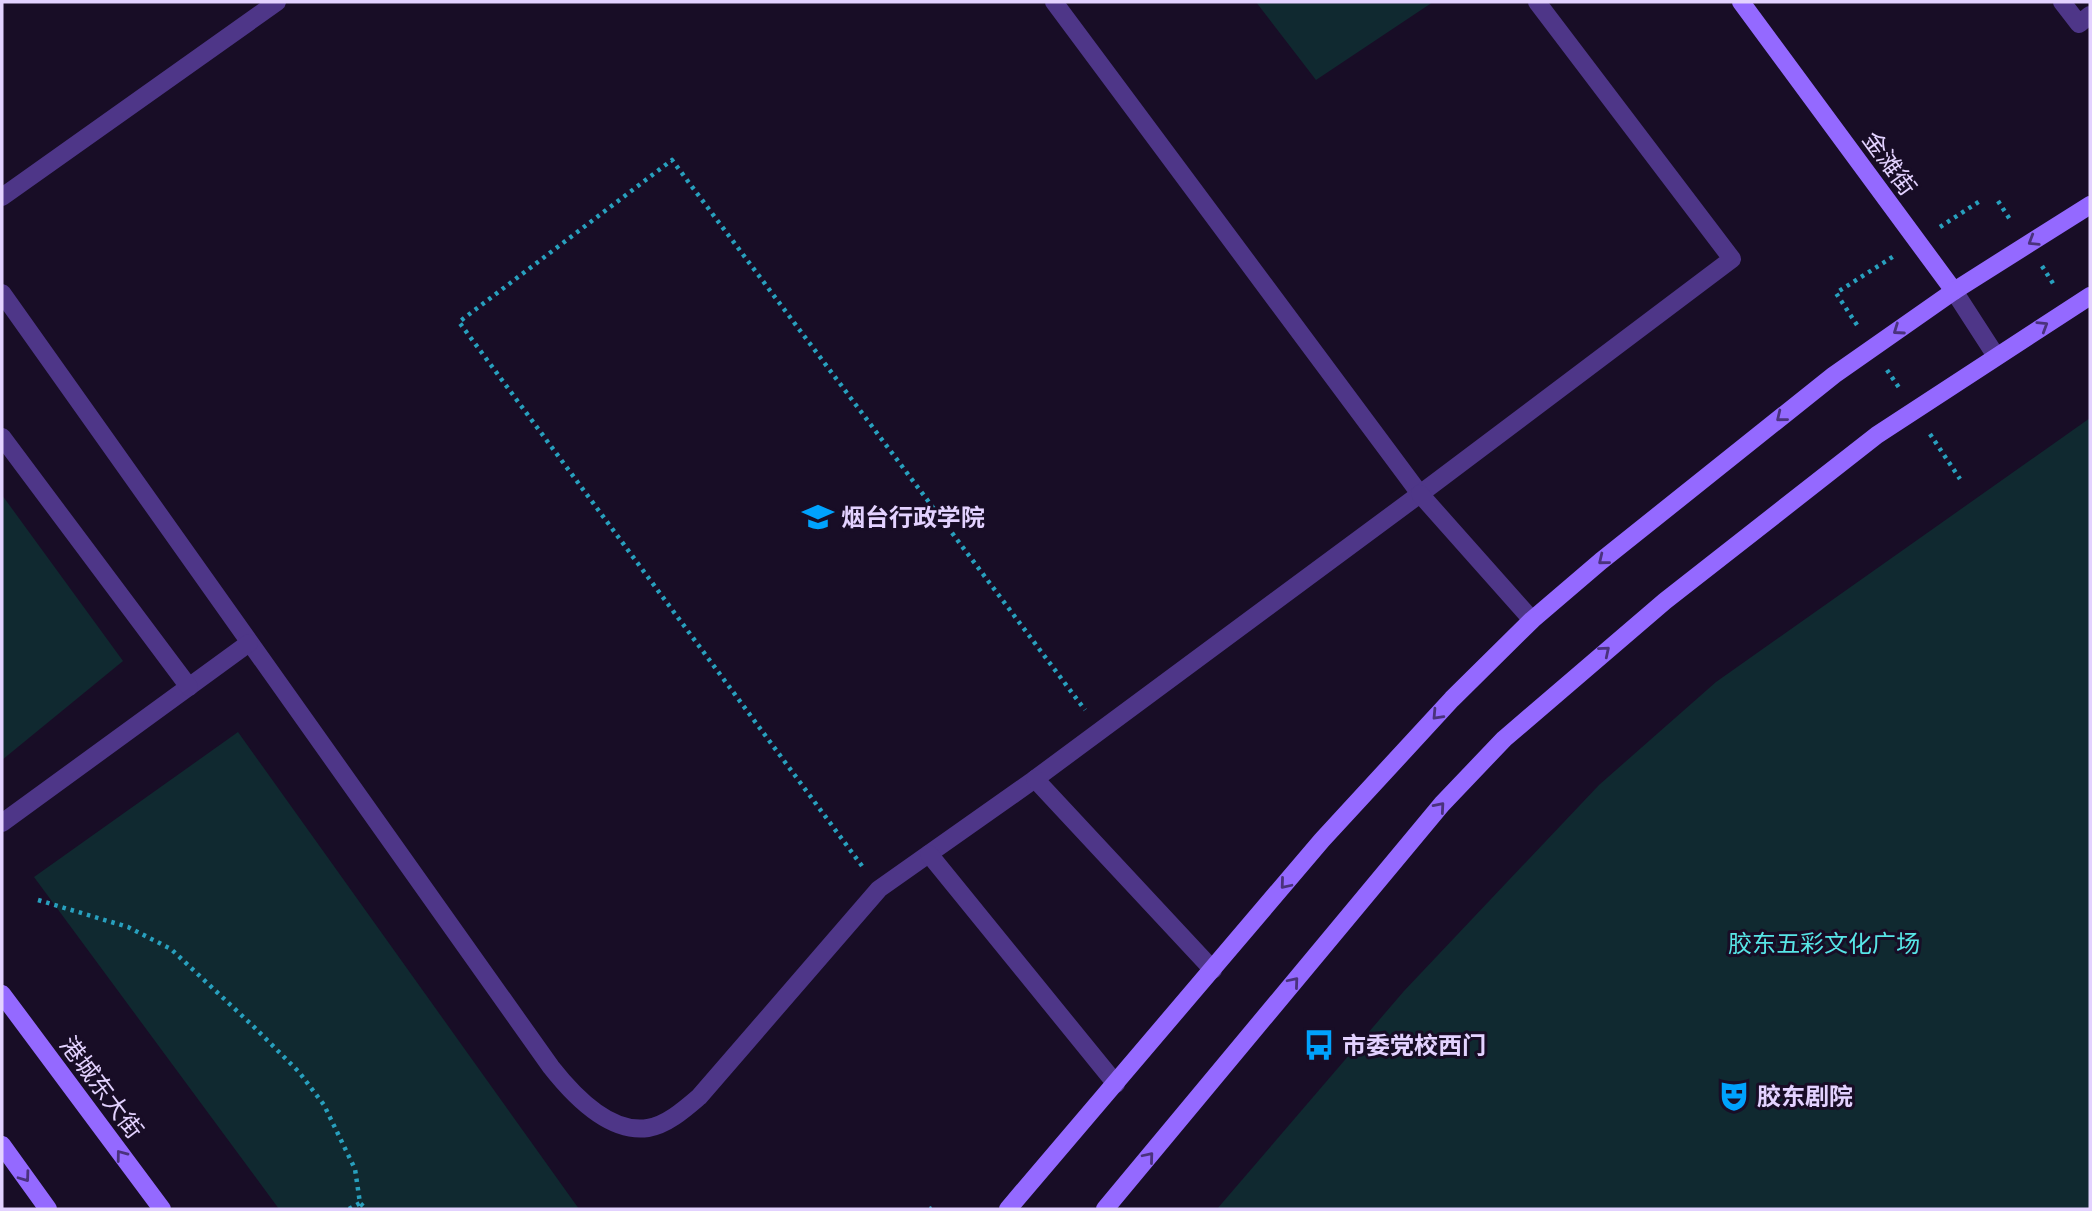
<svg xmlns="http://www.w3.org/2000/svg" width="2092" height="1211" font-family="Quicksand,'Noto Sans SC',sans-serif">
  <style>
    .green { fill: #102930 }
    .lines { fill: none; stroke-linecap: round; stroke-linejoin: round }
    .path { stroke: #28a0be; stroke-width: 4.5; stroke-dasharray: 3.5 5; stroke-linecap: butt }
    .lane { stroke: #4e3688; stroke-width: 18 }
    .street { stroke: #4e3688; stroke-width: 18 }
    .secondary { stroke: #9469ff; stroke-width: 18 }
    .oneway { stroke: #4a327d }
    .labels { text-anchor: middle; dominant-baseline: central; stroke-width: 6; stroke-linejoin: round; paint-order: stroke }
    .street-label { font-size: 24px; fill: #e3d2ff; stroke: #180d26 }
    .poi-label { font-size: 24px; font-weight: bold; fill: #e3d2ff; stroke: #180d26; text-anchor: start }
    .park-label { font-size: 24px; fill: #57e5e6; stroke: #180d26 }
  </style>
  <rect width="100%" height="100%" fill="#180d26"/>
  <!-- green -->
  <g class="green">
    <path d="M1256,2H1433L1316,80Z"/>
    <path d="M2090,418V1209H1217L1404,991L1599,785L1716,682Z"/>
    <path d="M2,495L123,661L2,760Z"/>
    <path d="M238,732L579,1209H279L34,877Z"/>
  </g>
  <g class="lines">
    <!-- path -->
    <g class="path">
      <path d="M1998,201L2011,221"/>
      <path d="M1940,227L1980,201"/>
      <path d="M2042,266L2054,285"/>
      <path d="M1857,325L1836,293L1894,256"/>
      <path d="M1887,370L1900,389"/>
      <path d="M1930,434L1960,479"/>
      <path d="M862,866L459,322L672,160L1085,710"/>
      <path d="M38,900L128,927L171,949L253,1026L299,1072L324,1105L355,1169L360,1203L366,1209"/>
      <path d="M929,1208L931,1209"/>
      <path d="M349,1209L360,1203"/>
    </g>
    <!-- lane -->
    <g class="lane">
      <path d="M1054,2L1420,494"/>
      <path d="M2,197L277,2"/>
      <path d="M2,293L551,1067C573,1095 609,1134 648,1128C667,1125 685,1109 699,1097L879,889L1035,779L1420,494L1732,259L1537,2"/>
      <path d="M1035,779L1213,970"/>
      <path d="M2,823L249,643"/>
      <path d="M929,854L1116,1084"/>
    </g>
    <!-- street -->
    <g class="street">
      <path d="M2062,2L2079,24L2090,15"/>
      <path d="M1954,291L1996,356"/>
      <path d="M2,437L189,687"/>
      <path d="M1420,494L1532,620"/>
    </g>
    <!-- secondary -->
    <g class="secondary">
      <path d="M1741,2L1954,291"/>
      <path d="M2,994L162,1209"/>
      <path d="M2,1145L48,1209"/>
      <path d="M1008,1209L1322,840L1452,699L1532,620L1601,561L1834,375L1954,291L2090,205"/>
      <path d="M1105,1209L1442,804L1504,739L1665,601L1877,435L2090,296"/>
    </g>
  </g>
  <!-- one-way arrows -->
  <defs><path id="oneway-chevron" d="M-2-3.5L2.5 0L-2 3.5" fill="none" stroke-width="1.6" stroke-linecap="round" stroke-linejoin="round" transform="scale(1.75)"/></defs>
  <g class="oneway">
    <use href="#oneway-chevron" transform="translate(2033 241) rotate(148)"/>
    <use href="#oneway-chevron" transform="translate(2043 326) rotate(-32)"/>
    <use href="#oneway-chevron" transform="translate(1898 330) rotate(145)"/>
    <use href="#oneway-chevron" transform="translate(1781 417) rotate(141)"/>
    <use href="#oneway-chevron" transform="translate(1603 560) rotate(141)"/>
    <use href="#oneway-chevron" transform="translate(1605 651) rotate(-40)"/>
    <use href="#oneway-chevron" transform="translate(1437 715) rotate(133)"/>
    <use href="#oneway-chevron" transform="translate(1440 807) rotate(-49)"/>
    <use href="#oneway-chevron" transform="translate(1285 884) rotate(130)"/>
    <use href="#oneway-chevron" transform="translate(1294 982) rotate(-50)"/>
    <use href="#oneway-chevron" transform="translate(121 1155) rotate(-127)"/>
    <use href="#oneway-chevron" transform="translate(1149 1157) rotate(-50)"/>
    <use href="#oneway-chevron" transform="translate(25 1177) rotate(54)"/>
  </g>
  <!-- icons -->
  <defs>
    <symbol id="university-bare" viewBox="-9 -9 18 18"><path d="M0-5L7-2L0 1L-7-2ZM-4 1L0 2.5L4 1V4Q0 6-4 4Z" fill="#00a2fd" stroke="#180d26" stroke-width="2.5" paint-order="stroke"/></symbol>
    <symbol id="bus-bare" viewBox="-9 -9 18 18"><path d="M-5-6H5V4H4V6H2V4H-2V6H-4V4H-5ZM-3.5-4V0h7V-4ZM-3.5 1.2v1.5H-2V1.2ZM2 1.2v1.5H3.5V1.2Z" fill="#00a2fd" stroke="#180d26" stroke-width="2.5" paint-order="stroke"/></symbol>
    <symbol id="theatre-bare" viewBox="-9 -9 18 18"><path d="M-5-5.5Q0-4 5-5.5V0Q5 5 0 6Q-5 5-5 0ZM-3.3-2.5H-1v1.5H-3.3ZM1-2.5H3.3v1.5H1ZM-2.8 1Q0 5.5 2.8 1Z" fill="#00a2fd" stroke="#180d26" stroke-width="2.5" paint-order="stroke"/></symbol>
  </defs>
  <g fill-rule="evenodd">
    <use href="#university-bare" x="796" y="495" width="44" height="44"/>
    <use href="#bus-bare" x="1297" y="1023" width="44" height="44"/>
    <use href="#theatre-bare" x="1712" y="1074" width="44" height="44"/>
  </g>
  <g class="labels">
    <!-- street labels -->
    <g class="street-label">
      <text transform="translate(1890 163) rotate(54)">金滩街</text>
      <text transform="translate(102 1087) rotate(53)">港城东大街</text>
    </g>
    <!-- poi labels -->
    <g class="poi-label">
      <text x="841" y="517">烟台行政学院</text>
      <text x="1342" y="1045">市委党校西门</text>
      <text x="1757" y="1096">胶东剧院</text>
    </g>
    <!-- park labels -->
    <g class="park-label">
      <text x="1824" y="943">胶东五彩文化广场</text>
    </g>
  </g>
  <!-- border -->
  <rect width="2092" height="1211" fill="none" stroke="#e3d2ff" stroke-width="7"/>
</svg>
